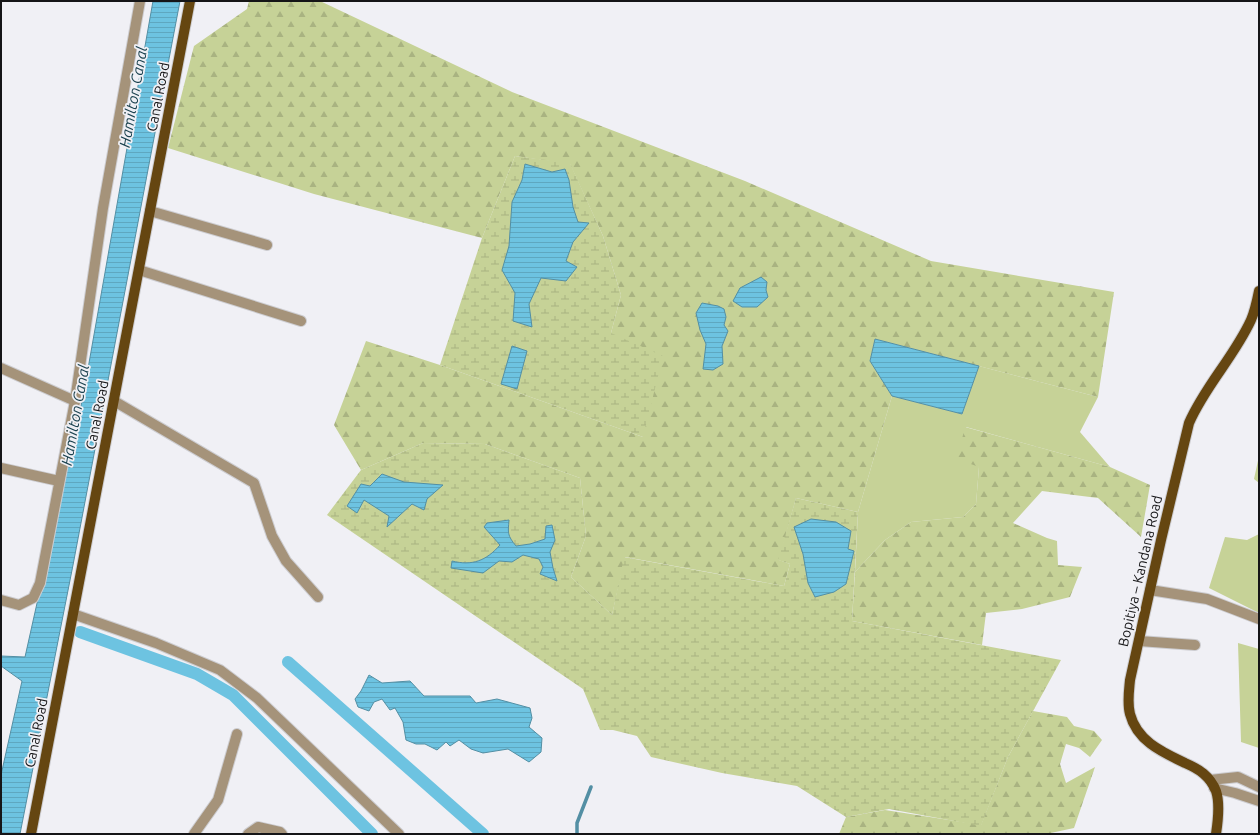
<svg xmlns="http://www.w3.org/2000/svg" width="1260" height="835" font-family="Ubuntu,sans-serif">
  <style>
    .grass { fill: #c6d297 }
    .forest { fill: url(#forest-firs) }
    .wetland { fill: url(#wetland-marsh) }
    .water { fill: url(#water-rules); stroke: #538fa4 }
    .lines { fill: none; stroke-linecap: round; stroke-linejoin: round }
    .stream { stroke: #538fa4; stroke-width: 3.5 }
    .canal { stroke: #6dc3e1; stroke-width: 12 }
    .minor-casing { stroke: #cdcdd1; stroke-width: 12 }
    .major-casing { stroke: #cdcdd1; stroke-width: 12 }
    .minor { stroke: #a5937a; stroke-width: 10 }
    .major { stroke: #654611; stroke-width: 10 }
    .labels { text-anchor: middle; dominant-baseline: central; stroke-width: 3.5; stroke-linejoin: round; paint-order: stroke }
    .street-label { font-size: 14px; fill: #151517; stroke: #f0f0f5 }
    .water-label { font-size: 15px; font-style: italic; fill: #1c4350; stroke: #f0f0f5 }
  </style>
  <defs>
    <pattern id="forest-firs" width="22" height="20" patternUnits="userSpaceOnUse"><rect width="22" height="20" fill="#c6d297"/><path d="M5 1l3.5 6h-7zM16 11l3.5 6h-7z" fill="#a9b381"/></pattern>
    <pattern id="wetland-marsh" width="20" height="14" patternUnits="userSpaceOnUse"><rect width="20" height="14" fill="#c6d297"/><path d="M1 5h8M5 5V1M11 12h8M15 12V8" fill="none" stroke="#a9b381"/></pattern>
    <pattern id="water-rules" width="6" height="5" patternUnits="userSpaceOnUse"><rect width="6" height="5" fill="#6dc3e1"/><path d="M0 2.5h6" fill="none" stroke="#5ea7c0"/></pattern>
  </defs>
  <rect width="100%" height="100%" fill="#f0f0f5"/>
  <!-- grass -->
  <g class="grass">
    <path d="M979,366L1098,397L1080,432L1110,467L966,427L979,467L976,504L963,517L911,522L885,540L855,572L858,512L892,396L962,414Z"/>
    <path d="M1259,456V483L1254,479Z"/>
    <path d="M1259,534V613L1209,588L1225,537L1247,540Z"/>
    <path d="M1238,643L1259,649V748L1241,742Z"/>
  </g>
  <!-- forest -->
  <g class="forest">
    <path d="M249,1H320L512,92L745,181L931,261L1114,292L1098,397L875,339L870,361L892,396L858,512L796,498L779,560L790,564L784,586L625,557L612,615L571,577L586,536L580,478L485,444L423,443L361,470L334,425L366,341L440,365L643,437L611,333L621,295L603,236L570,164L515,156L482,238L314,194L168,148L194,46L247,9Z"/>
    <path d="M965,427L1110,467L1150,485L1141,537L1098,498L1042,491L1013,523L1047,538L1057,541L1058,565L1082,567L1070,597L1022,609L986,613L982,645L852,621L855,572L885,540L911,522L963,517L976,504L979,467L957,459Z"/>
    <path d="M1033,711L1067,717L1074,726L1094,731L1102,740L1090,757L1079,748L1066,744L1060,764L1066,783L1095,767L1074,828L1046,834H839L846,817L885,810L981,825L1008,757Z"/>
  </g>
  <!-- wetland -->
  <g class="wetland">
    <path d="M515,156L570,163L603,236L621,295L611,333L663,356L643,437L440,365L482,238Z"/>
    <path d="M423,443L485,444L580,478L586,536L571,577L612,615L624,557L784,586L790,564L778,560L796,498L858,512L852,621L1061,660L1008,757L981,826L889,809L846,817L797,786L722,773L651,757L637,736L613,730H600L583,689L327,515L361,470Z"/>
  </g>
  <!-- water -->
  <g class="water">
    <path d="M153,1H180L73,565L20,834H1V775L22,681L1,666V656L25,657L83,397Z"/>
    <path d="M525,164L552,172L565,169L569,180L573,207L578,222L589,223L573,242L566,261L577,267L566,281L541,278L529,304L532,327L513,321L515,293L502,270L509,246L512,202L522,180Z"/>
    <path d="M761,277L767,282L766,290L768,297L757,307H742L733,301L740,288Z"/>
    <path d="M702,303L718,306L724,309L726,317L724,325L728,331L722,346L723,364L713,370L703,369L706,344L700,330L696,313Z"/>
    <path d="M875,339L979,366L962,414L892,396L870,361Z"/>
    <path d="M512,346L527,351L517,389L501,384Z"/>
    <path d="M382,474L404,482L443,485L427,499L424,510L412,504L387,527L389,516L364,500L357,513L347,506L361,484L370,486Z"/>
    <path d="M811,519L836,522L851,531L848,549L854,551L846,584L834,592L815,597L808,583L803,554L794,527Z"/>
    <path d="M509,520C508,533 507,535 516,546L530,544L545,539L546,526L552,525L555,540L550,552L553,568L557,581L540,574L543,567L539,559L523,555L512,562L499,561L483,573L451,568L452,561C472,566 486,561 500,545L484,527L487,523Z"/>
    <path d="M369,675L382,683L410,681L424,696H470L476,703L497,699L530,708L532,718L529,727L542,738L541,752L529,762L508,749L483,753L471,749L459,740L450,746L446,742L437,750L425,744H416L406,740L403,722L395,708L390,710L382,699L374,702L369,711L358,707L355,699L361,691Z"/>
  </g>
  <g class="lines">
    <!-- stream -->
    <path class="stream" d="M577,834V823L591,787"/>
    <!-- canal -->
    <g class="canal">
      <path d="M80,632L197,674L233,695L372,834"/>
      <path d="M288,662L483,834"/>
    </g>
    <defs>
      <g id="minor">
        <path d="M150,211L267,245"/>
        <path d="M139,270L301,321"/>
        <path d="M1,368L75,401"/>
        <path d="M114,401L254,483L272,536L286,561L318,597"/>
        <path d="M1,468L59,481"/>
        <path d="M1150,590L1207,599L1259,619"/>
        <path d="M1,600L19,605L33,598L40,583L75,401L103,208L140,1"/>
        <path d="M73,614L156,643L220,670L257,698L399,834"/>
        <path d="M1139,641L1195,645"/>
        <path d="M1210,780L1238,777L1259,787"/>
        <path d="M1214,788L1235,793L1259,801"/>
        <path d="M194,834L218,800L237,734"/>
        <path d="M248,834L258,827L280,832L282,834"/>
      </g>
      <g id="major">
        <path d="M31,834L190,1"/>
        <path d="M1216,834C1218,821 1220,803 1216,791C1210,776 1199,769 1185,763C1162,752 1137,741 1130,714C1127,703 1129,691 1130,680L1161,540L1189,423C1205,386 1234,357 1251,320C1255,311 1257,301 1259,291"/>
      </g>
    </defs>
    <!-- minor casing -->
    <use href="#minor" class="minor-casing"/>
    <!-- major casing -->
    <use href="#major" class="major-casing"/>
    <!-- minor -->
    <use href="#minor" class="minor"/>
    <!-- major -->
    <use href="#major" class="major"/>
  </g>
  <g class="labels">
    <!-- street labels -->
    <g class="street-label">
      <text transform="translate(158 97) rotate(-79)">Canal Road</text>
      <text transform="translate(97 415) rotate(-79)">Canal Road</text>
      <text transform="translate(1140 571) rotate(-77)">Bopitiya – Kandana Road</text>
      <text transform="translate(36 733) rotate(-79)">Canal Road</text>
    </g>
    <!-- water labels -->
    <g class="water-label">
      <text transform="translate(133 97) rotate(-80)">Hamilton Canal</text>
      <text transform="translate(75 415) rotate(-80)">Hamilton Canal</text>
    </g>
  </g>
  <!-- border -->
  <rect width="1260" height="835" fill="none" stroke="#151517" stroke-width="4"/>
</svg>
